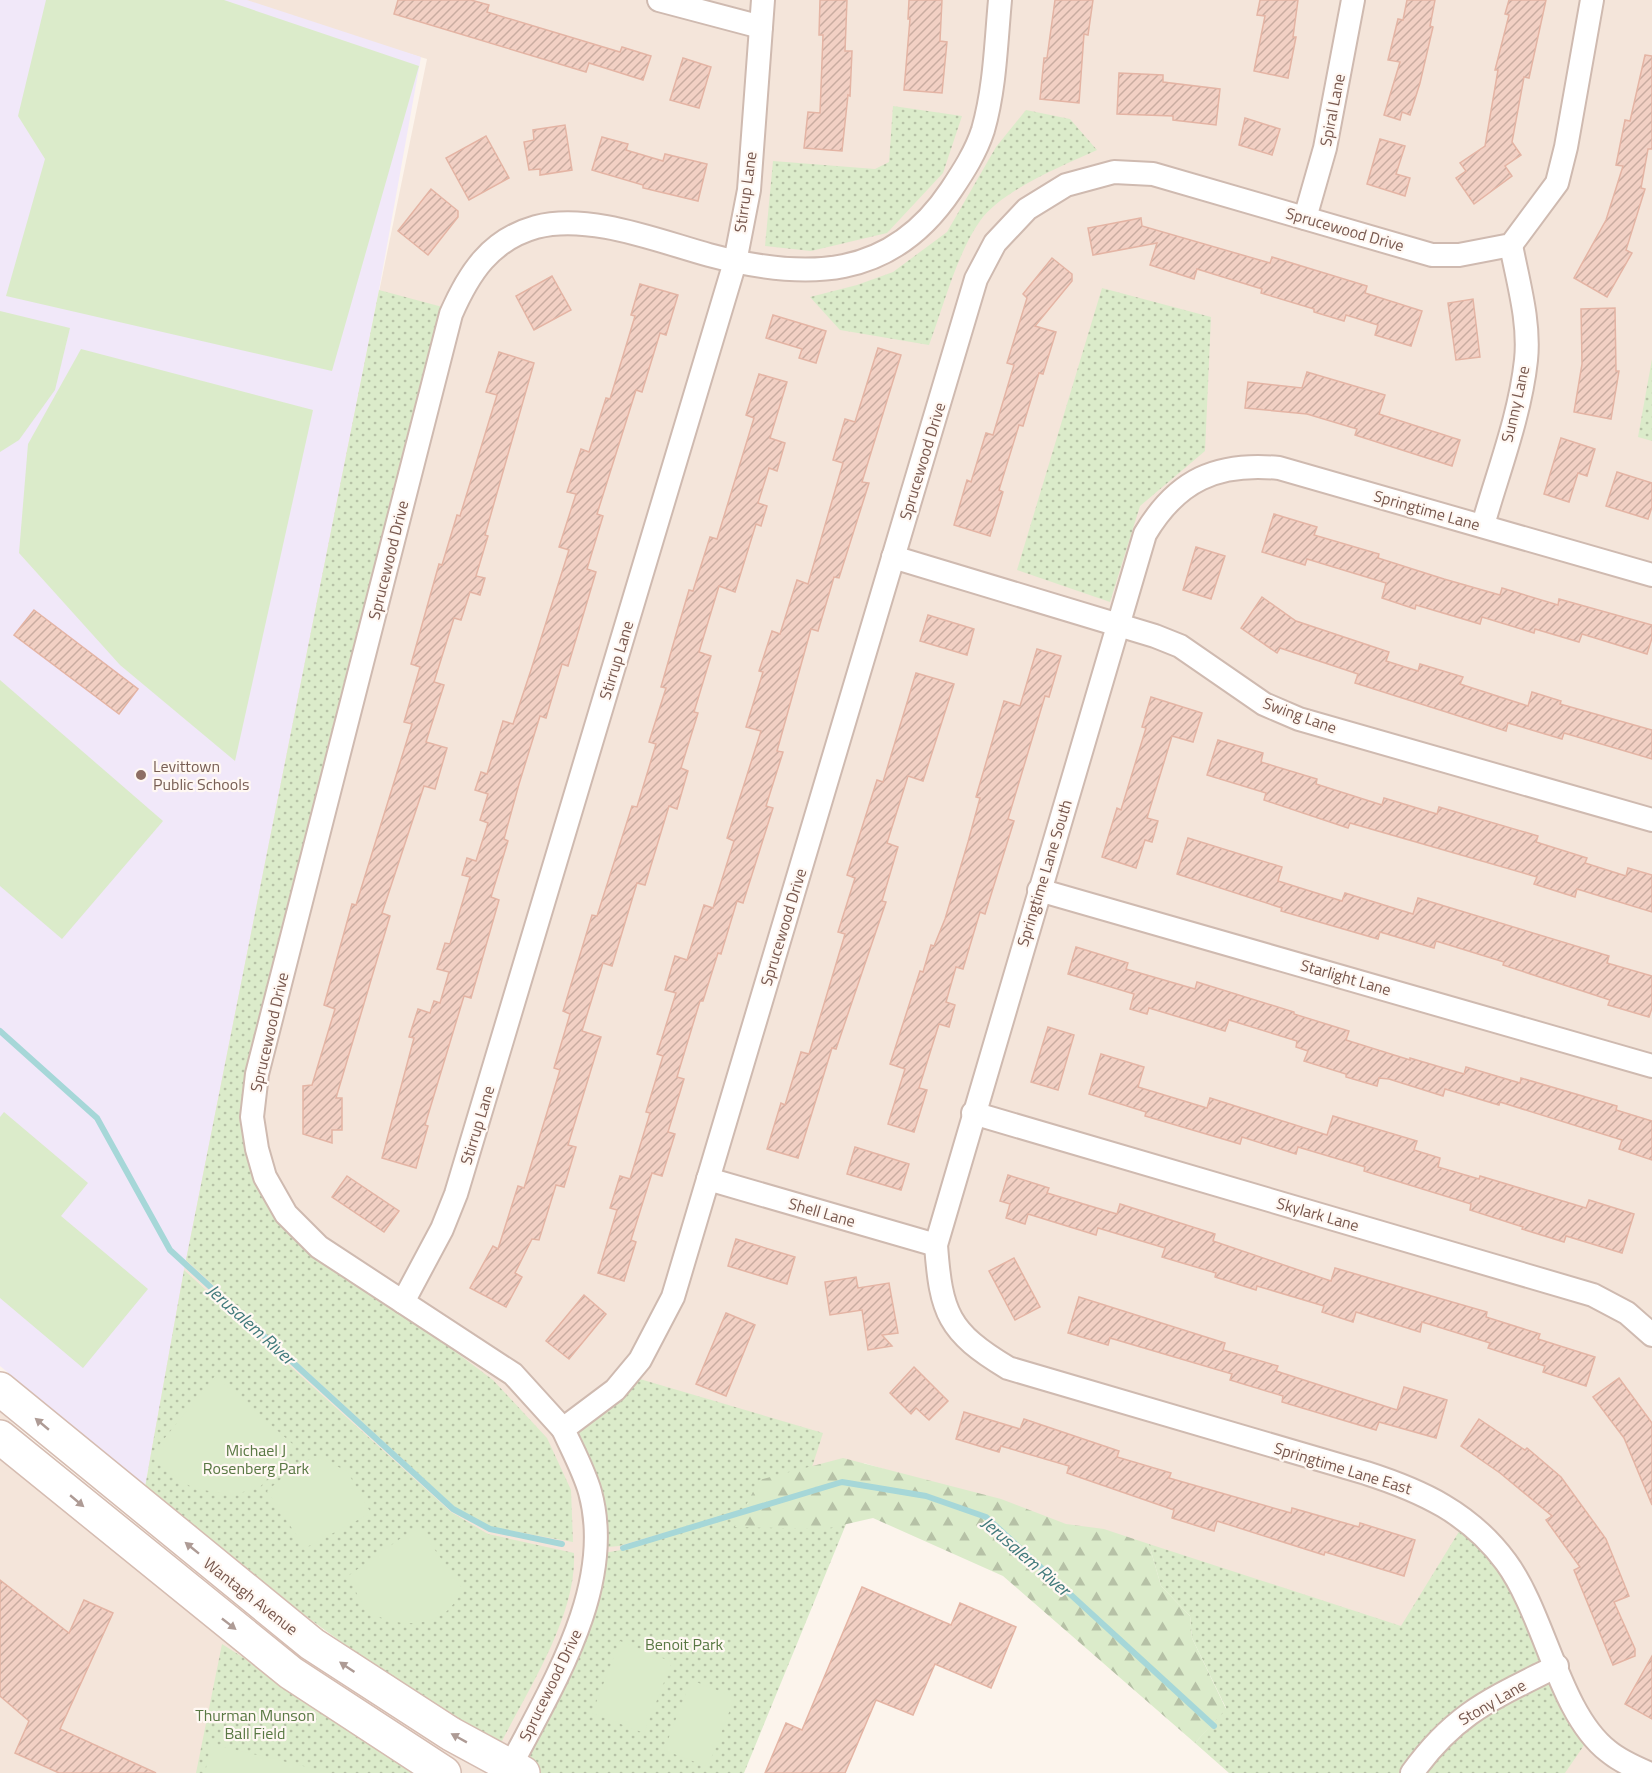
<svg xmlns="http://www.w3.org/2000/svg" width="1652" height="1773" font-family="'Titillium Web',sans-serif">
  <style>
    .residential { fill: #f4e5da }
    .education { fill: #f1e8f9 }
    .grass { fill: url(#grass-dots) }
    .forest { fill: url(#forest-firs) }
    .garden { fill: #dbebca }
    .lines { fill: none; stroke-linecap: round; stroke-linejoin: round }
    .stream { stroke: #a6d7d8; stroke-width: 6 }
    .building { fill: url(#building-hatch); stroke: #e4b4a4; stroke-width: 1.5 }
    .minor-casing { stroke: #cfbab0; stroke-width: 26 }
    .secondary-casing { stroke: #d5bcb1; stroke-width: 36 }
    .minor { stroke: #fff; stroke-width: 22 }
    .secondary { stroke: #fff; stroke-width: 33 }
    .oneway { fill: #ae9b95 }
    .education-dot { fill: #8d6e63; stroke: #fff8f3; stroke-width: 2 }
    .labels { text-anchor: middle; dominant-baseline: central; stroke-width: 4.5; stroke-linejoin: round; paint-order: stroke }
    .street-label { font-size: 16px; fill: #78584e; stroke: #fff8f3 }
    .education-label { font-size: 16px; fill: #785e54; stroke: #fff8f3; text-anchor: start }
    .park-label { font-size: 16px; fill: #597843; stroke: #fff8f3 }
    .water-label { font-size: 18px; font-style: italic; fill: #417a7c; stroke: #fff8f3 }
  </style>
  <defs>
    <pattern id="grass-dots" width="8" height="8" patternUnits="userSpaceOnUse" patternTransform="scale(1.5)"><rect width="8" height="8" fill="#dbebca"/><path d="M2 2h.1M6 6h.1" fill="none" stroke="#b6c1a6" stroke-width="1.8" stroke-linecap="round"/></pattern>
    <pattern id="forest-firs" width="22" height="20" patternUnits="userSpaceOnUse" patternTransform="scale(1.5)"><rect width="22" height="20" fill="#dbebca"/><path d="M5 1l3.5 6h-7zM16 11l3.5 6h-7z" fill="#b6c1a6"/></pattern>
    <pattern id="building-hatch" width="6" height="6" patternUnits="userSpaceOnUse" patternTransform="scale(1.5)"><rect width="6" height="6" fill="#f2d0c4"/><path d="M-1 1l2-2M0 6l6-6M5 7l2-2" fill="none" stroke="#c9aca1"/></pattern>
  </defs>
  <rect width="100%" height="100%" fill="#fcf4ec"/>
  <!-- residential -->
  <g class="residential">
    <path d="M231,0H1652V1773H1305L1400,1626L864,1463L743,1773L497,1752L139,1458L427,59Z"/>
    <path d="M0,1412L220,1606L510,1773H0Z"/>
  </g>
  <!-- education -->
  <path class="education" d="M0,0H247L421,57L379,290L184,1270L145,1487L0,1366Z"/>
  <!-- grass -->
  <g class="grass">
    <path d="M893,106L962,116L943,173L887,233L811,251L765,246L773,161L875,169L889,162Z"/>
    <path d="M1026,110L1070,119L1097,150C1062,166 1002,190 980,221C957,253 943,308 929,345L840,330L810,297L857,285L893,272L947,232L996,147Z"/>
    <path d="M1102,288L1211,317L1205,451L1140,506L1110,602L1017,570Z"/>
    <path d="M379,290L450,309L253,1077V1148L318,1249L493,1380L547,1438L571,1490L573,1542L490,1527L456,1508L186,1260Z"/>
    <path d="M1652,359V441L1638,437Z"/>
    <path d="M184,1270L451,1512L488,1534L574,1553C577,1615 529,1688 501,1743L420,1698L326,1631L226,1556L145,1487Z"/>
    <path d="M633,1377L823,1433L804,1492L619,1546L597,1548L569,1431Z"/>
    <path d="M841,1486L858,1495L744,1773H510L598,1554L621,1550Z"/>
    <path d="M1463,1525L1502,1563L1589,1738L1565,1773H1229L1195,1743L1226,1708L1192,1638L1190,1616L1161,1586L1149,1544L1401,1626Z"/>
    <path d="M222,1644L424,1773H196Z"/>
  </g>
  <!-- forest -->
  <path class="forest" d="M843,1458L1001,1499L1066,1524L1104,1529L1149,1544L1161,1586L1190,1616L1192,1638L1226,1709L1195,1743L1003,1576L873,1518L825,1529L735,1527L759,1480Z"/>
  <!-- garden -->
  <g class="garden">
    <path d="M46,0H224L419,66L332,371L6,296L45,159L18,116Z"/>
    <path d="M0,311L70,328L55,390L19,440L0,452Z"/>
    <path d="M81,349L313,410L235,761L120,665L19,553L28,444Z"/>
    <path d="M0,680L163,821L62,939L0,886Z"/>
    <path d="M4,1112L88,1183L61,1216L148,1289L83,1368L0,1298V1117Z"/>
    <path d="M215,1376L296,1447L259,1488L231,1495L193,1488L169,1473L151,1455Z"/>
    <path d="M315,1456L347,1471L371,1513L305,1548L267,1491L288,1473Z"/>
    <path d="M418,1526L464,1591C458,1597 453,1606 446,1612C427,1627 390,1627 370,1611C360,1602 354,1588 348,1576Z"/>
    <path d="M620,1641L672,1662L644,1733L592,1713Z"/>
    <path d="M691,1680L735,1697L708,1767L664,1750Z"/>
    <path d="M211,1743V1744L332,1773H205Z"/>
  </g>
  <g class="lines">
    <!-- stream -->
    <g class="stream">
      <path d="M0,1031L97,1118L170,1250L453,1509L490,1529L562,1544"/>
      <path d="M623,1548L842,1482L926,1496L986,1517L1214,1726"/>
    </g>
  </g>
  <!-- building -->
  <g class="building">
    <path d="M398,0H471L489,5L487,12L620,52L622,47L651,56L643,80L589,63L586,72L394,14Z"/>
    <path d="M820,0H847L845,51H852L850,96L848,95L842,151L804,148L808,112L820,113L823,35H819Z"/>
    <path d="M909,0H942L940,41L947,42L942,93L904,90L910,19H908Z"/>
    <path d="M1055,0H1093L1088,35L1084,34L1079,103L1040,99L1044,58H1047Z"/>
    <path d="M1260,0H1298L1293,37H1296L1288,78L1254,71L1265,16L1257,15Z"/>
    <path d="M1407,0H1435L1430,26L1433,27L1420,83L1410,115L1402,112L1400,120L1384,115L1400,62L1388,60L1398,19L1403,20Z"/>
    <path d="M1509,0H1546L1529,78L1524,77L1512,142L1521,155L1505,166L1512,176L1474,204L1456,178L1466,171L1460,163L1485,146L1498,70H1495L1509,15L1505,14Z"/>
    <path d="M1645,55L1652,56V149H1648L1641,188L1645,189L1626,250L1632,253L1607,297L1574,278L1606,220L1623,166L1616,165L1625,120L1630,121Z"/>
    <path d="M683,58L711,67L699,108L670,100Z"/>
    <path d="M1119,73L1163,75V82L1220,89L1216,125L1173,120V116L1117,114Z"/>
    <path d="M1245,118L1280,129L1272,155L1239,145Z"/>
    <path d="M565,125L572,170L540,175V169L529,170L524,142L534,140L533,130Z"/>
    <path d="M486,136L509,178L469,200L446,158Z"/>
    <path d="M602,137L628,144L626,150L663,161L665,154L707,164L698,201L643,188V185L592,170Z"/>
    <path d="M1380,139L1405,146L1396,174L1410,178L1405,196L1367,184Z"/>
    <path d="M431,189L458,211V217L428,255L398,231Z"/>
    <path d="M1141,218L1142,226L1270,263L1272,257L1367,286L1365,293L1422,311L1411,346L1375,335L1378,325L1346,315L1344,321L1314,312V309L1261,293L1262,289L1197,269L1194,279L1150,265L1157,243L1093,255L1088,228Z"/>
    <path d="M1052,258L1072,274V281L1035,326L1056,332L1043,374L1039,373L1023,426L1019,425L999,490L1003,492L990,536L954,525L967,480L971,482L986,433L993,435L1014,365L1007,363L1027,298L1023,294Z"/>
    <path d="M552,276L571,310L534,330L516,296Z"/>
    <path d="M640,284L678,295L666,335L660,333L642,392L636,390L597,514L603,516L587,569L596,572L568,666L562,664L546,718L540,716L519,784L504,839L508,841L491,897L499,900L471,998L464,996L425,1125L428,1126L416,1168L382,1158L414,1038L409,1037L418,1009L430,1013L434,1001L440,1003L449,972L437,969L445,943L450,944L470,877L462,875L467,858L476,861L488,823L480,820L488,794L475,790L481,772L487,774L503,721L513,724L531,670L569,550L559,547L576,494L567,492L581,449L589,452L606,398L610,399L635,316L631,315Z"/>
    <path d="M1473,299L1480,357L1456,360L1448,303Z"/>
    <path d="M1615,308L1616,371H1619L1611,419L1574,412L1582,364L1581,309Z"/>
    <path d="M773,315L826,331L816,363L799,358L802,349L766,338Z"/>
    <path d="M878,348L901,355L862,482L869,483L839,578L834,577L818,631L811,629L777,751L783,752L766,806L773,808L743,903L737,901L721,954L718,953L703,1001H700L677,1077L684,1079L668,1132L675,1134L662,1176L652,1173L631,1240L636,1242L624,1281L598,1273L617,1210L610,1208L620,1176L630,1179L650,1113L646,1112L663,1056L657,1054L676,993L665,990L675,956L687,960L704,905L713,908L734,841L727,838L761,731L746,727L763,672L759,671L772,631L780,634L797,580L808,584L843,463L833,460L845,419L855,422Z"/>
    <path d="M499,352L534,363L485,535L488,536L476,576L485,578L480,595L470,592L461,620L454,618L434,682L444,685L426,742L447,748L435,789L424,786L382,913L390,916L336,1098H342V1130H332V1143L303,1134V1086L312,1085L335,1009L324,1005L352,904L356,905L412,724L404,722L420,667L411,664L439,564L442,565L457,515L460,516L497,395L486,392Z"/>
    <path d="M1307,372L1385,395L1379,414L1460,440L1452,466L1355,435L1357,429L1307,414L1245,408L1248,382L1302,388Z"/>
    <path d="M759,374L787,382L770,438L785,443L777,471L769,468L758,503L767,506L761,526L756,524L735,592L719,586L699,652L711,656L694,712L698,713L681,768L688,771L677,809L669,806L645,885L637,883L612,966L603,963L582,1031L601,1037L568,1145L576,1147L564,1187L556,1185L539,1240L532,1239L515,1273L522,1277L506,1307L470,1288L493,1246L498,1249L518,1186L524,1188L560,1070L554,1068L570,1014L563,1011L592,915L597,916L632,806L637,807L656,744L649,742L666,688L661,687L677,631L689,590L693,591L710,537L717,539L754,418L746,415Z"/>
    <path d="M1561,438L1595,449L1587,476L1578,473L1569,502L1544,494Z"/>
    <path d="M1617,472L1652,483V507L1648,519L1606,506Z"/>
    <path d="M1274,514L1317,527L1314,535L1379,554L1378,558L1444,579L1500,595L1502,588L1558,605L1559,599L1652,625V638L1647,654L1582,634L1579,642L1535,629L1534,633L1482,617L1480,624L1416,605L1415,609L1382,598L1386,583L1307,559L1305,565L1262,552Z"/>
    <path d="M1196,547L1225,556L1211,599L1183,590Z"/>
    <path d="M1262,597L1296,621L1389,652L1386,661L1418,671L1420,664L1463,677L1460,684L1528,706L1532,692L1561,701L1560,704L1652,730V759L1564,733L1562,739L1508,723L1506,731L1355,683L1358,674L1280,648L1277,653L1241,628Z"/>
    <path d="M34,610L138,689L119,714L14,635Z"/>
    <path d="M928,615L974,629L967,655L920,641Z"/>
    <path d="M1037,649L1061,656L1049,697L1045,696L1008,819L1014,821L985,914L980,912L963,969L956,967L946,1002L955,1005L949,1027L939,1024L919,1088L927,1090L914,1132L888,1124L905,1069L890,1064L920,971L923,972L931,945L934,946L945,919L968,842L980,798L976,797L1004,701L1020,706Z"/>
    <path d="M916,673L954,684L923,781L908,776L887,843L898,847L882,901L886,902L836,1049L832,1048L798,1158L767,1149L781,1103L785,1105L801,1052L809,1054L845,934L838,932L855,878L847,875L877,780L883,782Z"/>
    <path d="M1151,697L1202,713L1193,742L1172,736L1147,818L1158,821L1152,842L1145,840L1136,868L1102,857L1117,808L1121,810L1146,728L1142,727Z"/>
    <path d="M1218,740L1263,753L1261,762L1317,779L1316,784L1382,805L1384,798L1437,814L1439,807L1538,836L1536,842L1587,858L1585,863L1626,876L1628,868L1652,875V912L1577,889L1575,897L1534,884L1537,877L1350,823L1348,828L1264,800L1266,793L1207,775Z"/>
    <path d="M1188,838L1282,867L1278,881L1342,901L1345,893L1413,914L1418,898L1609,956L1607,963L1652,976V1008L1649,1017L1608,1005L1610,1000L1503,965L1504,962L1436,941L1434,948L1380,932L1378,939L1281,911L1282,908L1177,874Z"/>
    <path d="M1076,947L1128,963L1126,969L1195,989L1197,982L1294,1012V1014L1349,1031L1346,1040L1410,1060V1058L1464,1074L1466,1067L1520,1083L1521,1078L1617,1106L1616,1110L1652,1121V1160L1619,1149L1622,1140L1500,1102L1499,1105L1445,1089L1443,1096L1389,1079L1379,1078L1377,1086L1346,1077V1074L1304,1061L1308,1051L1296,1047L1297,1041L1229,1020L1225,1031L1149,1008L1147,1014L1130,1009L1134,994L1068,974Z"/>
    <path d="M1048,1027L1074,1035L1058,1090L1031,1082Z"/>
    <path d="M1101,1054L1144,1067L1138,1087L1207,1108L1210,1098L1327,1135L1333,1116L1417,1141L1414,1150L1440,1158L1438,1167L1479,1179L1480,1176L1586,1208L1589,1200L1634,1214L1622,1253L1566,1236L1564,1242L1522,1229L1523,1227L1470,1210L1471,1204L1364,1171L1365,1167L1298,1147L1296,1154L1242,1137L1240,1144L1145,1116L1146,1112L1089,1094Z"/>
    <path d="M855,1147L909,1164L901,1190L847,1174Z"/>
    <path d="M1008,1175L1049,1188L1047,1193L1117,1214L1120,1204L1215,1234L1213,1241L1331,1281L1335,1268L1487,1312L1486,1317L1540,1334L1538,1339L1595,1357L1586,1386L1543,1372L1545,1366L1488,1348L1490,1343L1422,1322L1420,1332L1356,1312L1353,1322L1322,1312L1324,1306L1257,1286L1256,1290L1215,1277L1216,1273L1162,1257L1165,1248L1098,1228L1096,1235L1028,1214L1025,1224L1006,1218L1010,1204L1000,1201Z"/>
    <path d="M347,1176L399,1211L384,1232L332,1197Z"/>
    <path d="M736,1239L795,1257L787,1284L728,1266Z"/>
    <path d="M1014,1258L1040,1307L1015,1320L989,1271Z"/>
    <path d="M856,1277L858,1288L889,1283L898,1333L882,1335L892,1346L868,1350L862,1310L830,1315L825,1282Z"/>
    <path d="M584,1295L606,1314L569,1359L546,1341Z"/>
    <path d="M1079,1297L1225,1343L1223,1350L1278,1366L1276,1371L1397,1410L1404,1387L1447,1400L1436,1438L1379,1422L1376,1430L1282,1402L1283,1396L1230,1380L1232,1374L1110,1338L1108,1345L1068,1333Z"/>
    <path d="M726,1313L755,1325L726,1396L696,1384Z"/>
    <path d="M914,1367L948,1401L929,1420L916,1408L911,1414L890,1393Z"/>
    <path d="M1619,1378L1652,1423V1505L1624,1438L1593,1397Z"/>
    <path d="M964,1412L1020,1429L1024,1419L1119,1451L1117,1457L1171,1473L1169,1478L1291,1513L1292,1508L1359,1527L1360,1523L1415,1540L1404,1576L1325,1552L1324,1555L1217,1521L1214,1531L1172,1518L1174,1510L1067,1473L1069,1466L1001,1446L999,1452L956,1439Z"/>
    <path d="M1479,1419L1525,1450L1527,1448L1561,1477L1606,1539L1629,1596L1614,1602L1635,1649V1656L1613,1665L1574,1570L1580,1567L1546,1520L1552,1516L1500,1473L1461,1446Z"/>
    <path d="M0,1580L69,1633L84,1600L113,1613L60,1729L156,1773H59L15,1753L29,1721L0,1696Z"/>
    <path d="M862,1587L951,1625L960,1603L1016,1627L991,1688L935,1664L913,1715L876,1700L845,1773H765L786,1723L802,1730Z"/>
    <path d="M1652,1656V1719L1625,1704Z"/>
  </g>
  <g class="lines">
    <defs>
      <g id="minor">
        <path d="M659,0L761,27"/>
        <path d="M1305,218L1325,148L1353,0"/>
        <path d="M1483,525C1498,472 1520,416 1526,360C1530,322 1518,282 1511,245"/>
        <path d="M893,557L1155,636L1180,646L1264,704L1299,719L1652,820"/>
        <path d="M1039,890L1652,1066"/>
        <path d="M973,1113L1593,1295L1627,1313L1652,1335"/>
        <path d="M708,1179L936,1245"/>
        <path d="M403,1302L442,1229L456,1194L735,262L749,190L763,0"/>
        <path d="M563,1429L513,1374L319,1247L286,1214L265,1177L257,1149L252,1117L257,1074L451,314C469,273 490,240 536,227C589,213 658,241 709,255C806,281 891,280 951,190C963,172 976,152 983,130C995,88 996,43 1000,0"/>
        <path d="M502,1773L510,1767C551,1687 616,1586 590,1492C584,1471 572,1449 563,1429L615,1390L640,1360L673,1297L976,279L995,243L1027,209L1066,185L1114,172L1153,174L1432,255H1459L1511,245L1557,183L1566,147L1592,0"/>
        <path d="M1412,1773C1456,1712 1492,1699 1557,1666"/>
        <path d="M1648,1773C1634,1767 1620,1761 1608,1751C1559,1713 1545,1615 1506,1562C1470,1513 1422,1491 1366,1473L1008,1368C948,1332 941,1313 936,1245L1145,534C1177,480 1217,462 1279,468L1652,575"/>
      </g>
      <g id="secondary">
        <path d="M0,1389L312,1644L451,1734L523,1773"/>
        <path d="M0,1437L291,1673L444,1773"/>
      </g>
    </defs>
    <!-- minor casing -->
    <use href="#minor" class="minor-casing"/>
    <!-- secondary casing -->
    <use href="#secondary" class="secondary-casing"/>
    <!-- minor -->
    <use href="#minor" class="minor"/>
    <!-- secondary -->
    <use href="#secondary" class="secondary"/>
  </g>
  <!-- one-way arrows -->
  <defs><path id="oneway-solid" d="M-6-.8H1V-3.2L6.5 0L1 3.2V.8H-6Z" transform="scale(1.5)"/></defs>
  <g class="oneway">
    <use href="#oneway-solid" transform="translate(42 1424) rotate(-140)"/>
    <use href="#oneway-solid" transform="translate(77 1501) rotate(40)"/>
    <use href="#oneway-solid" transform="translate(192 1548) rotate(-141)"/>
    <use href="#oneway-solid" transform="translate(229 1624) rotate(38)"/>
    <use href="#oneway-solid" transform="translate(347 1667) rotate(-146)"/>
    <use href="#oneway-solid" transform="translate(459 1738) rotate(-151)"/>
  </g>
  <!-- markers -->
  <circle class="education-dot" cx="141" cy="775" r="6"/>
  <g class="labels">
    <!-- street labels -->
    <g class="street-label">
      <text transform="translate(1332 110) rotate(-79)">Spiral Lane</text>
      <text transform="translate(745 192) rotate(-82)">Stirrup Lane</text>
      <text transform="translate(1345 229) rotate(16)">Sprucewood Drive</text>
      <text transform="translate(1515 404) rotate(-77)">Sunny Lane</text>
      <text transform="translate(922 461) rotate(-73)">Sprucewood Drive</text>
      <text transform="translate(1427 510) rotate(16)">Springtime Lane</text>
      <text transform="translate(388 560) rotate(-76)">Sprucewood Drive</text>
      <text transform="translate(616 660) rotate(-73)">Stirrup Lane</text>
      <text transform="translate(1300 715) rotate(20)">Swing Lane</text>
      <text transform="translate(1044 873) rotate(-73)">Springtime Lane South</text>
      <text transform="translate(783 927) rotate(-73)">Sprucewood Drive</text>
      <text transform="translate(1346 977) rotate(16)">Starlight Lane</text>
      <text transform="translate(269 1032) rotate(-77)">Sprucewood Drive</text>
      <text transform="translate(477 1125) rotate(-73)">Stirrup Lane</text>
      <text transform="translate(822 1212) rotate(16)">Shell Lane</text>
      <text transform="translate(1318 1214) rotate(16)">Skylark Lane</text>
      <text transform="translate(1343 1468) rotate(17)">Springtime Lane East</text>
      <text transform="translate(251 1596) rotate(38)">Wantagh Avenue</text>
      <text transform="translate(550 1685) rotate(-64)">Sprucewood Drive</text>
      <text transform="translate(1492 1702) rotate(-30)">Stony Lane</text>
    </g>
    <!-- education labels -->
    <g class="education-label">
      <text x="153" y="766">Levittown<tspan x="153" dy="18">Public Schools</tspan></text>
    </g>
    <!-- park labels -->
    <g class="park-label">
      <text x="256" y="1450">Michael J<tspan x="256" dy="18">Rosenberg Park</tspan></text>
      <text x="684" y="1644">Benoit Park</text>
      <text x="255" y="1715">Thurman Munson<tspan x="255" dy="18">Ball Field</tspan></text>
    </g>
    <!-- water labels -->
    <g class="water-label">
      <text transform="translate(251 1324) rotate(42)">Jerusalem River</text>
      <text transform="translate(1026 1556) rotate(41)">Jerusalem River</text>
    </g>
  </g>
</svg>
